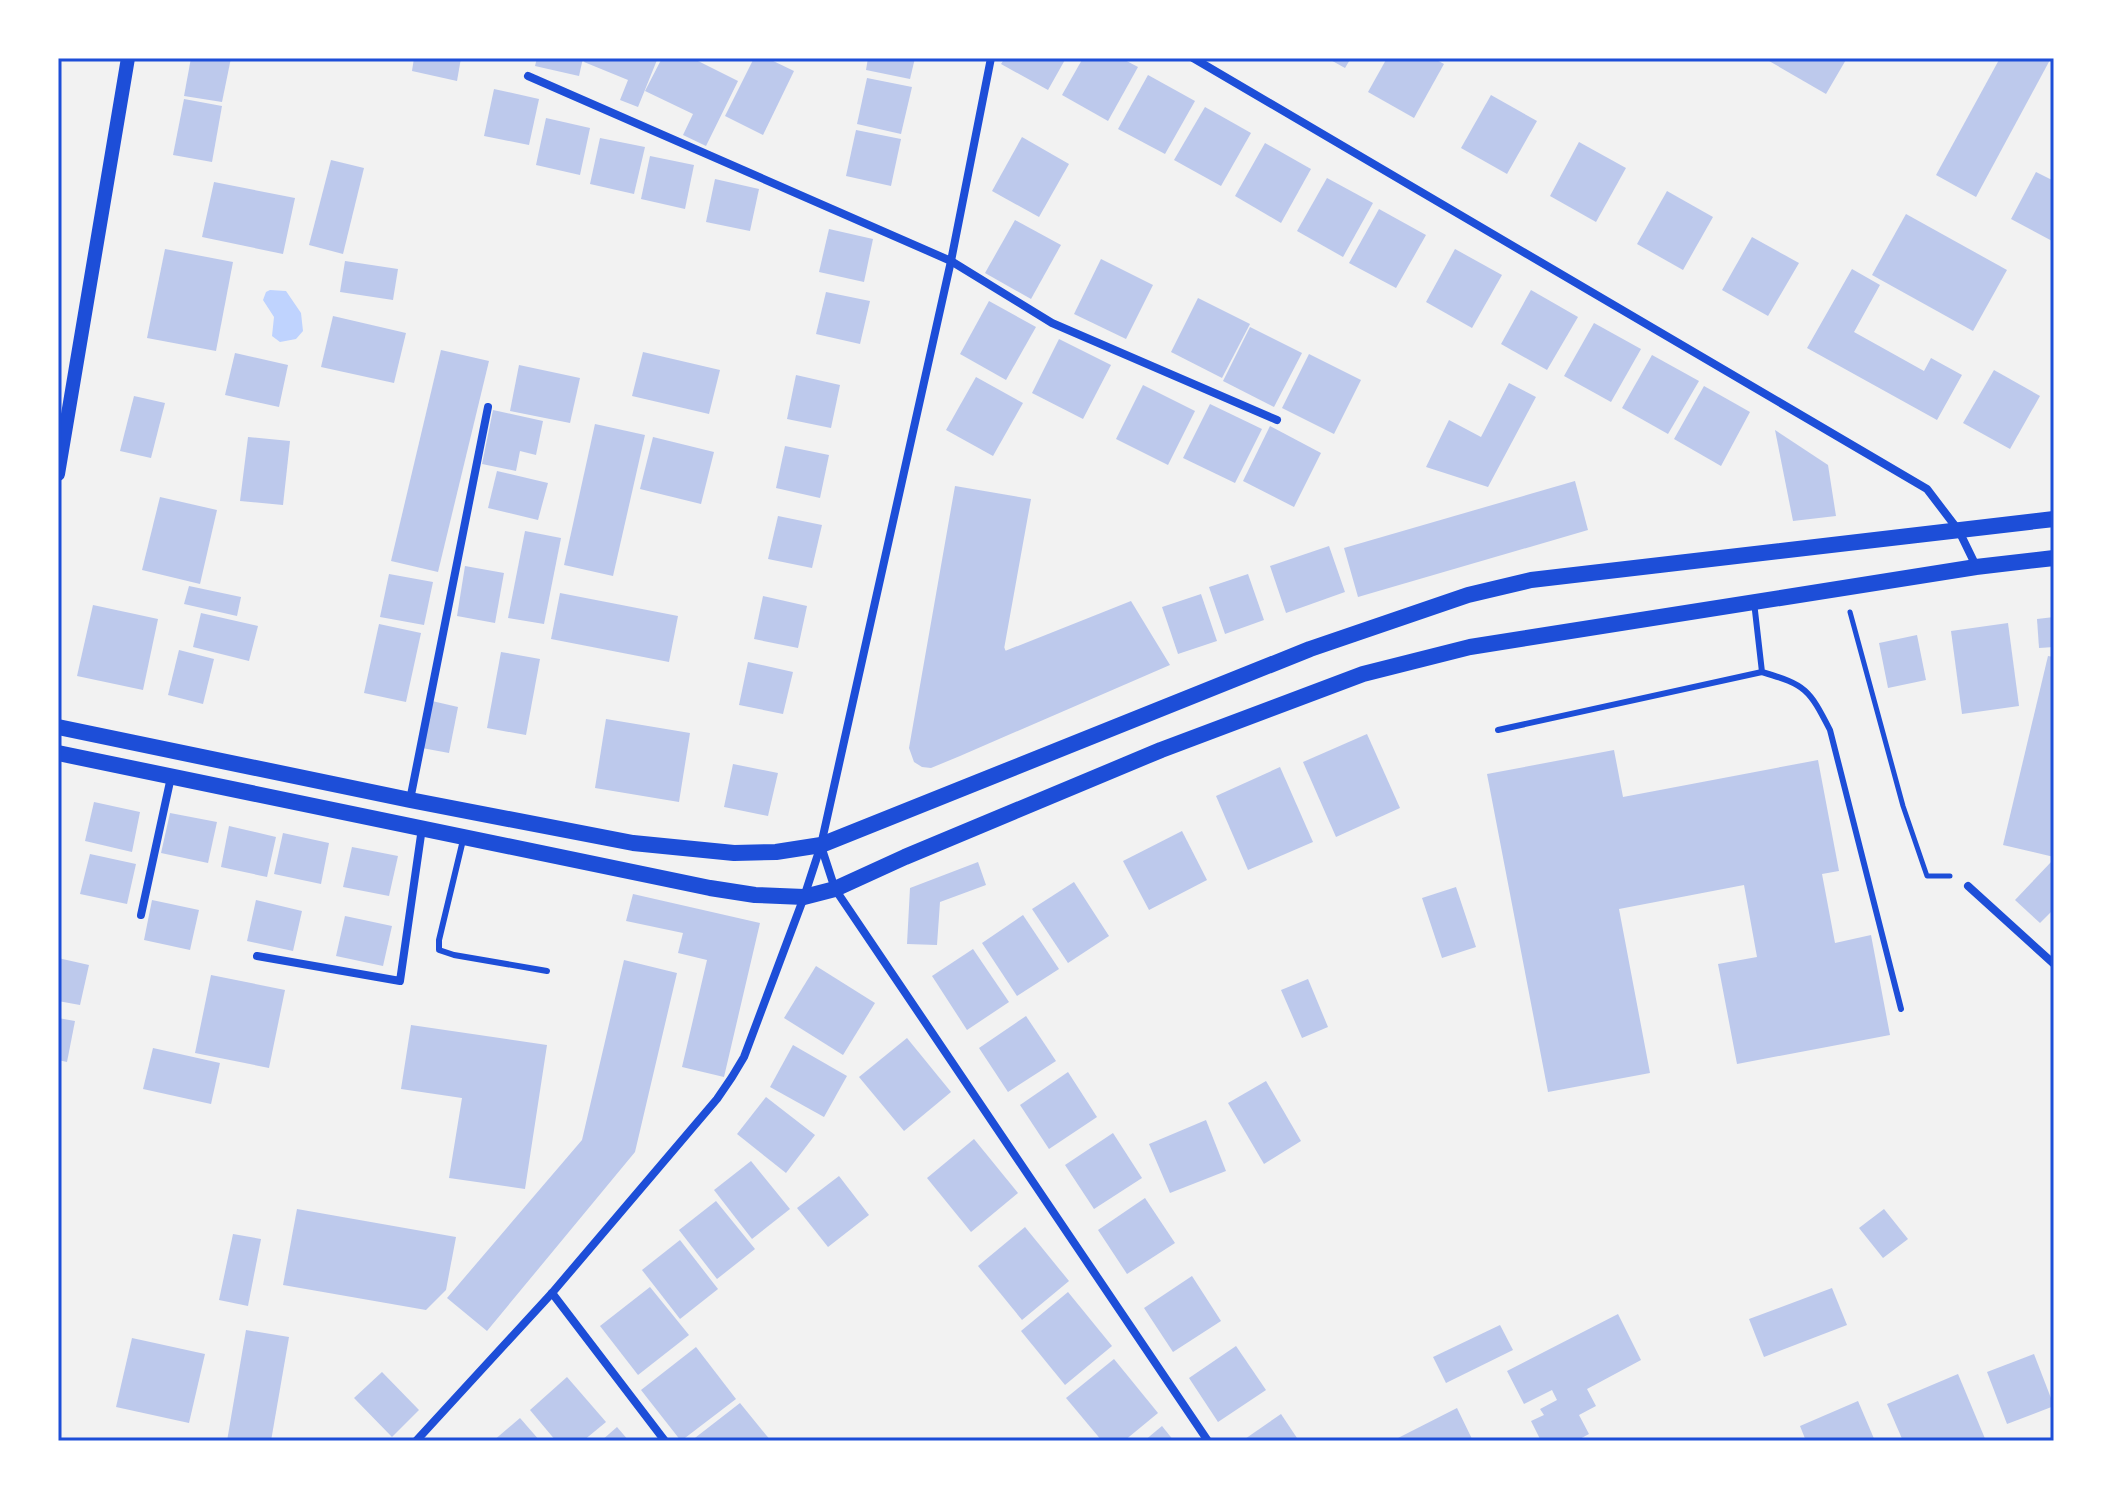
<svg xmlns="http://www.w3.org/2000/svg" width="2112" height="1499" font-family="'Source Sans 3',sans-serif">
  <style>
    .water { fill: #bfd3fe }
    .building { fill: #bdc9ec }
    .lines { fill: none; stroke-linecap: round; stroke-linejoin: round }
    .path { stroke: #1d4ed8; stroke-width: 5 }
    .service { stroke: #1d4ed8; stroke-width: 6 }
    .minor { stroke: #1d4ed8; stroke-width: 8 }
    .tertiary { stroke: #1d4ed8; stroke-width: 14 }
    .secondary { stroke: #1d4ed8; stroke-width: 16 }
    .neatline { fill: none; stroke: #1d4ed8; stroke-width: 3 }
  </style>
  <rect width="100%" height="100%" fill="#f2f2f2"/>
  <!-- water -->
  <path class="water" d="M270,290L286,291L301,313L303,331L296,339L280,342L272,336L274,317L263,300L266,292Z"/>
  <!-- building -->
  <g class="building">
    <path d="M191,58H231L222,102L184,96Z"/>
    <path d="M414,58H461L457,81L412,71Z"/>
    <path d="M537,58H583L579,76L535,66Z"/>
    <path d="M586,58L657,60L638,107L620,100L628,80L584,62Z"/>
    <path d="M662,58H692L738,81L706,146L683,135L693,114L645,91Z"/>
    <path d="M754,58H767L794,71L763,135L725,116Z"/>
    <path d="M868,58H915L910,79L866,70Z"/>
    <path d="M1005,58H1066L1048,90L1001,64Z"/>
    <path d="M1083,58H1121L1138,67L1108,121L1062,95Z"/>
    <path d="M1327,58H1351L1345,68Z"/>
    <path d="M1387,58H1433L1444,64L1414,118L1368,92Z"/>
    <path d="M1764,58H1847L1826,94Z"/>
    <path d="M2000,58H2051L1976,197L1936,175Z"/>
    <path d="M1148,75L1195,101L1165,154L1118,129Z"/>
    <path d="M867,78L912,87L901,134L857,124Z"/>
    <path d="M494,89L539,99L529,145L484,136Z"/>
    <path d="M1491,95L1537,121L1507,174L1461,148Z"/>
    <path d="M184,99L222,106L212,162L173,155Z"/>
    <path d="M1205,107L1251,133L1221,186L1174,160Z"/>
    <path d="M546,118L590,128L580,175L536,165Z"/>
    <path d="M856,130L901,139L891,186L846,176Z"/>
    <path d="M1022,137L1069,164L1039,217L992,191Z"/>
    <path d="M600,138L645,147L634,194L590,184Z"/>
    <path d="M1579,142L1626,168L1596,222L1550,196Z"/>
    <path d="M1265,143L1311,169L1281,223L1235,196Z"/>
    <path d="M650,156L694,165L685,209L641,199Z"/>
    <path d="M331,160L364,168L343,254L309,245Z"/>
    <path d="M2036,172L2054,181V242L2011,219Z"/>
    <path d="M1327,178L1373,203L1343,257L1297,231Z"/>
    <path d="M715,179L759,189L750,231L706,222Z"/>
    <path d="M214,182L295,198L283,254L202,237Z"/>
    <path d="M1667,191L1713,217L1683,270L1637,244Z"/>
    <path d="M1379,209L1426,235L1396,288L1349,263Z"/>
    <path d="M1906,214L2007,270L1973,331L1872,275Z"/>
    <path d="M1015,220L1061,245L1031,299L985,273Z"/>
    <path d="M829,229L873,239L864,282L819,272Z"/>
    <path d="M1752,237L1799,263L1768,316L1722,290Z"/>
    <path d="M165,249L233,262L216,351L147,338Z"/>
    <path d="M1455,249L1502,275L1472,328L1426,302Z"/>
    <path d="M1101,259L1153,285L1126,339L1074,314Z"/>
    <path d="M345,261L398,269L393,300L340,292Z"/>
    <path d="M1852,269L1880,285L1854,332L1924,371L1931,358L1962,375L1937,420L1807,348Z"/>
    <path d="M1531,290L1578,317L1547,370L1501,344Z"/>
    <path d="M826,292L870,301L860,344L816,334Z"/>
    <path d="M1198,298L1250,324L1222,378L1171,352Z"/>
    <path d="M989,301L1036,327L1006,380L960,354Z"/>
    <path d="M333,316L406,333L394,383L321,367Z"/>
    <path d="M1594,323L1641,349L1611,402L1564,376Z"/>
    <path d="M1250,327L1302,353L1274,407L1223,381Z"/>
    <path d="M1059,339L1111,365L1083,419L1032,393Z"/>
    <path d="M441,350L489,361L438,572L391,561Z"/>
    <path d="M643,352L720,370L709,414L632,396Z"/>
    <path d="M235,353L288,365L279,407L225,395Z"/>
    <path d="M1309,354L1361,380L1334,434L1282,408Z"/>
    <path d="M1652,355L1699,381L1668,434L1622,408Z"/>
    <path d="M519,365L580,378L570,423L510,411Z"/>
    <path d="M1994,370L2040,396L2010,449L1963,423Z"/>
    <path d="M796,375L840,385L831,428L787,419Z"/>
    <path d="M976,377L1023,403L993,456L946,430Z"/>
    <path d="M1509,383L1536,397L1488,487L1426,467L1449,420L1481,437Z"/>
    <path d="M1143,385L1195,411L1168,465L1116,439Z"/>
    <path d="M1704,386L1750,412L1721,466L1674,439Z"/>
    <path d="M134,396L165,403L151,458L120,451Z"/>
    <path d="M1210,404L1262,429L1235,483L1183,458Z"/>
    <path d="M493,410L543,421L536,455L520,451L516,471L482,464Z"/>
    <path d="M595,424L645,435L613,576L564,565Z"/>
    <path d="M1270,426L1321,453L1294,507L1243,481Z"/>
    <path d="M1775,430L1828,465L1836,516L1793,521Z"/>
    <path d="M248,437L290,441L283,505L240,501Z"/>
    <path d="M653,437L714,452L701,504L640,489Z"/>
    <path d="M785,446L829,455L820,498L776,488Z"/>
    <path d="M497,471L548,483L538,520L488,508Z"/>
    <path d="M1575,481L1588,530L1358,597L1344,548Z"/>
    <path d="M955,486L1031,499L1004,649L1003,644L1024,700L1005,651L1131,601L1170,665L960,756L931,768L922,767L914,762L909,748Z"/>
    <path d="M160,497L217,510L200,584L142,570Z"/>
    <path d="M778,516L822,525L812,568L768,559Z"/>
    <path d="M525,531L561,538L544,624L508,618Z"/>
    <path d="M1329,546L1345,592L1286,613L1270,566Z"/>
    <path d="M465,566L504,573L495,623L457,616Z"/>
    <path d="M389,574L433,582L424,625L380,617Z"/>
    <path d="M1248,574L1264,620L1225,634L1209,587Z"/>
    <path d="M189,586L241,597L237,616L184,604Z"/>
    <path d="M560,593L678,616L669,662L551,639Z"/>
    <path d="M1201,594L1217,641L1178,654L1162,607Z"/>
    <path d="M763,596L807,606L798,648L754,639Z"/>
    <path d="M93,605L158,619L143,690L77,676Z"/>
    <path d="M201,613L258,626L249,661L193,647Z"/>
    <path d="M2054,617V647L2039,648L2037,619Z"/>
    <path d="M2008,623L2019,706L1962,714L1951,631Z"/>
    <path d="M379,624L421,633L406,702L364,693Z"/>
    <path d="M1917,635L1926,680L1888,688L1879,643Z"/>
    <path d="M179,650L214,659L203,704L168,695Z"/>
    <path d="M501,652L540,659L526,735L487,728Z"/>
    <path d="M2048,656L2054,657V857L2003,845Z"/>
    <path d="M748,662L793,672L783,714L739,705Z"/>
    <path d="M432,701L458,707L449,753L422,748Z"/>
    <path d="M606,719L690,733L679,802L595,788Z"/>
    <path d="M1367,734L1400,808L1336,837L1303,762Z"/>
    <path d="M1614,750L1623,797L1818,760L1839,871L1822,874L1835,943L1871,935L1890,1035L1737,1064L1718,964L1757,957L1744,885L1619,909L1650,1073L1548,1092L1487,774Z"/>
    <path d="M733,764L778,773L768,816L724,807Z"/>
    <path d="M1280,767L1313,842L1248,870L1216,796Z"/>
    <path d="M94,802L140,812L132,852L85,841Z"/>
    <path d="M170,813L217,822L208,863L161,853Z"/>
    <path d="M229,826L276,837L267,877L221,867Z"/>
    <path d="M1182,831L1207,880L1149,910L1123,861Z"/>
    <path d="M283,833L329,843L321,884L274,874Z"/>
    <path d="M352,847L398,856L389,896L343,887Z"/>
    <path d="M90,854L136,864L127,904L80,894Z"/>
    <path d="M2052,861L2054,909L2040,923L2015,900Z"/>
    <path d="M978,862L986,885L940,902L937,945L907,944L910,888Z"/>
    <path d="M1074,882L1109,936L1068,963L1032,909Z"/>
    <path d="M1456,887L1476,947L1442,958L1422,898Z"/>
    <path d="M633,894L760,923L724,1077L682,1067L707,960L678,953L683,933L626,921Z"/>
    <path d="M152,900L199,910L190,950L144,940Z"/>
    <path d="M256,900L302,911L293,951L247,941Z"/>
    <path d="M1023,915L1059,969L1017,996L982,943Z"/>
    <path d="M345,916L392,926L383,966L336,956Z"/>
    <path d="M973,949L1009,1002L967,1030L932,976Z"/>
    <path d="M58,958L89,965L80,1005L58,1001Z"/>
    <path d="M624,960L677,973L635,1152L487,1331L447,1298L582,1140Z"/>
    <path d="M816,966L875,1003L843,1055L784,1018Z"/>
    <path d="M211,975L285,990L269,1068L195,1053Z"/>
    <path d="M1308,979L1328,1027L1302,1038L1281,990Z"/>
    <path d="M1026,1016L1056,1061L1008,1092L979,1048Z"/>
    <path d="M58,1018L75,1021L67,1062L58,1060Z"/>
    <path d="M411,1025L547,1045L525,1189L449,1178L462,1098L401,1089Z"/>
    <path d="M907,1038L951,1092L904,1131L859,1077Z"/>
    <path d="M793,1045L847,1076L824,1117L770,1087Z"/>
    <path d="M153,1048L220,1063L211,1104L143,1089Z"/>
    <path d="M1068,1072L1097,1117L1049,1149L1020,1105Z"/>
    <path d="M1266,1081L1301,1141L1264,1164L1228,1103Z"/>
    <path d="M766,1097L815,1135L786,1173L737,1134Z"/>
    <path d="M1206,1120L1226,1171L1170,1193L1149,1144Z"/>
    <path d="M1113,1133L1142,1178L1094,1209L1065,1165Z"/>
    <path d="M974,1139L1018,1193L971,1232L927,1178Z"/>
    <path d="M751,1161L790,1209L752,1239L714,1190Z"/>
    <path d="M839,1176L869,1215L828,1247L797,1208Z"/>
    <path d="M1145,1198L1175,1243L1127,1274L1098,1230Z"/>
    <path d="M716,1201L755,1249L717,1279L679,1230Z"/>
    <path d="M297,1209L456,1237L446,1290L426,1310L283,1285Z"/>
    <path d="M1884,1209L1908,1239L1883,1258L1859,1228Z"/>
    <path d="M1025,1227L1069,1281L1022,1320L978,1266Z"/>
    <path d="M233,1234L261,1239L248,1306L219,1300Z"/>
    <path d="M680,1240L718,1289L680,1319L642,1270Z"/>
    <path d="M1192,1276L1221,1321L1173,1352L1144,1308Z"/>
    <path d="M650,1287L689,1335L638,1375L600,1326Z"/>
    <path d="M1832,1288L1847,1325L1764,1357L1749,1319Z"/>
    <path d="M1068,1292L1112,1346L1065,1385L1021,1331Z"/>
    <path d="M1618,1314L1641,1360L1587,1389L1596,1406L1579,1415L1589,1434L1576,1441H1541L1531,1421L1544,1415L1540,1409L1557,1400L1552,1390L1524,1404L1507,1371Z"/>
    <path d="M1500,1325L1513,1350L1446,1383L1433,1357Z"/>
    <path d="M246,1330L289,1337L271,1441H227Z"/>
    <path d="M132,1338L205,1354L189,1423L116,1407Z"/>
    <path d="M1236,1346L1266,1390L1218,1422L1189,1378Z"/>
    <path d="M696,1347L736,1399L681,1441L641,1390Z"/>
    <path d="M2034,1354L2054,1406L2007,1424L1987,1372Z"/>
    <path d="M1114,1359L1158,1413L1124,1441H1102L1066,1398Z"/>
    <path d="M382,1372L419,1410L392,1437L354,1398Z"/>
    <path d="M1958,1374L1986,1441H1903L1887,1404Z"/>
    <path d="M567,1377L606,1422L583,1441H556L530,1410Z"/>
    <path d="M1858,1401L1875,1441H1806L1800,1426Z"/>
    <path d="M740,1403L771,1441H691Z"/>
    <path d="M1457,1408L1473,1441H1392L1398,1438Z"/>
    <path d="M1281,1414L1299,1441H1242Z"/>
    <path d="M520,1418L540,1441H493Z"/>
    <path d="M1162,1426L1174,1441H1144Z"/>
    <path d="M617,1427L629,1441H601Z"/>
  </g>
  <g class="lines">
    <!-- path -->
    <path class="path" d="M1850,612L1903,806L1927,876H1950"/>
    <!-- service -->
    <g class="service">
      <path d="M1754,602L1762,672C1806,685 1809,689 1830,730L1901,1009"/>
      <path d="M1498,730L1762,672"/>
      <path d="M463,840L439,940V950L454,955L547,971"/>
    </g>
    <!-- minor -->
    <g class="minor">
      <path d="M1193,58L1927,489L1959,531L1976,566"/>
      <path d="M528,76L951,261L1052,323L1277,420"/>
      <path d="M410,800L488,407"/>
      <path d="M821,846L835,889L1208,1441"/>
      <path d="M1968,886L2054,964"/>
      <path d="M141,915L171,777"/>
      <path d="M257,956L400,981L422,828"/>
      <path d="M552,1293L665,1441"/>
      <path d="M416,1441L552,1293L717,1099L732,1077L744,1057L804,897L821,845L951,261L991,58"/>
    </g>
    <!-- tertiary -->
    <path class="tertiary" d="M58,474L128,58"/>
    <!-- secondary -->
    <g class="secondary">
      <path d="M58,727L410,800L633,843L734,853L776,852L821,845L1310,649L1468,595L1531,580L2054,519"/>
      <path d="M58,753L710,888L755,895L804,897L835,889L905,857L1161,750L1363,674L1470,647L1976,567L2054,558"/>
    </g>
  </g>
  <!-- border -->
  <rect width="2112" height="1499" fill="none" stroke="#ffffff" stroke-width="120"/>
  <rect x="60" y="60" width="1992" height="1379" class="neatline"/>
</svg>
